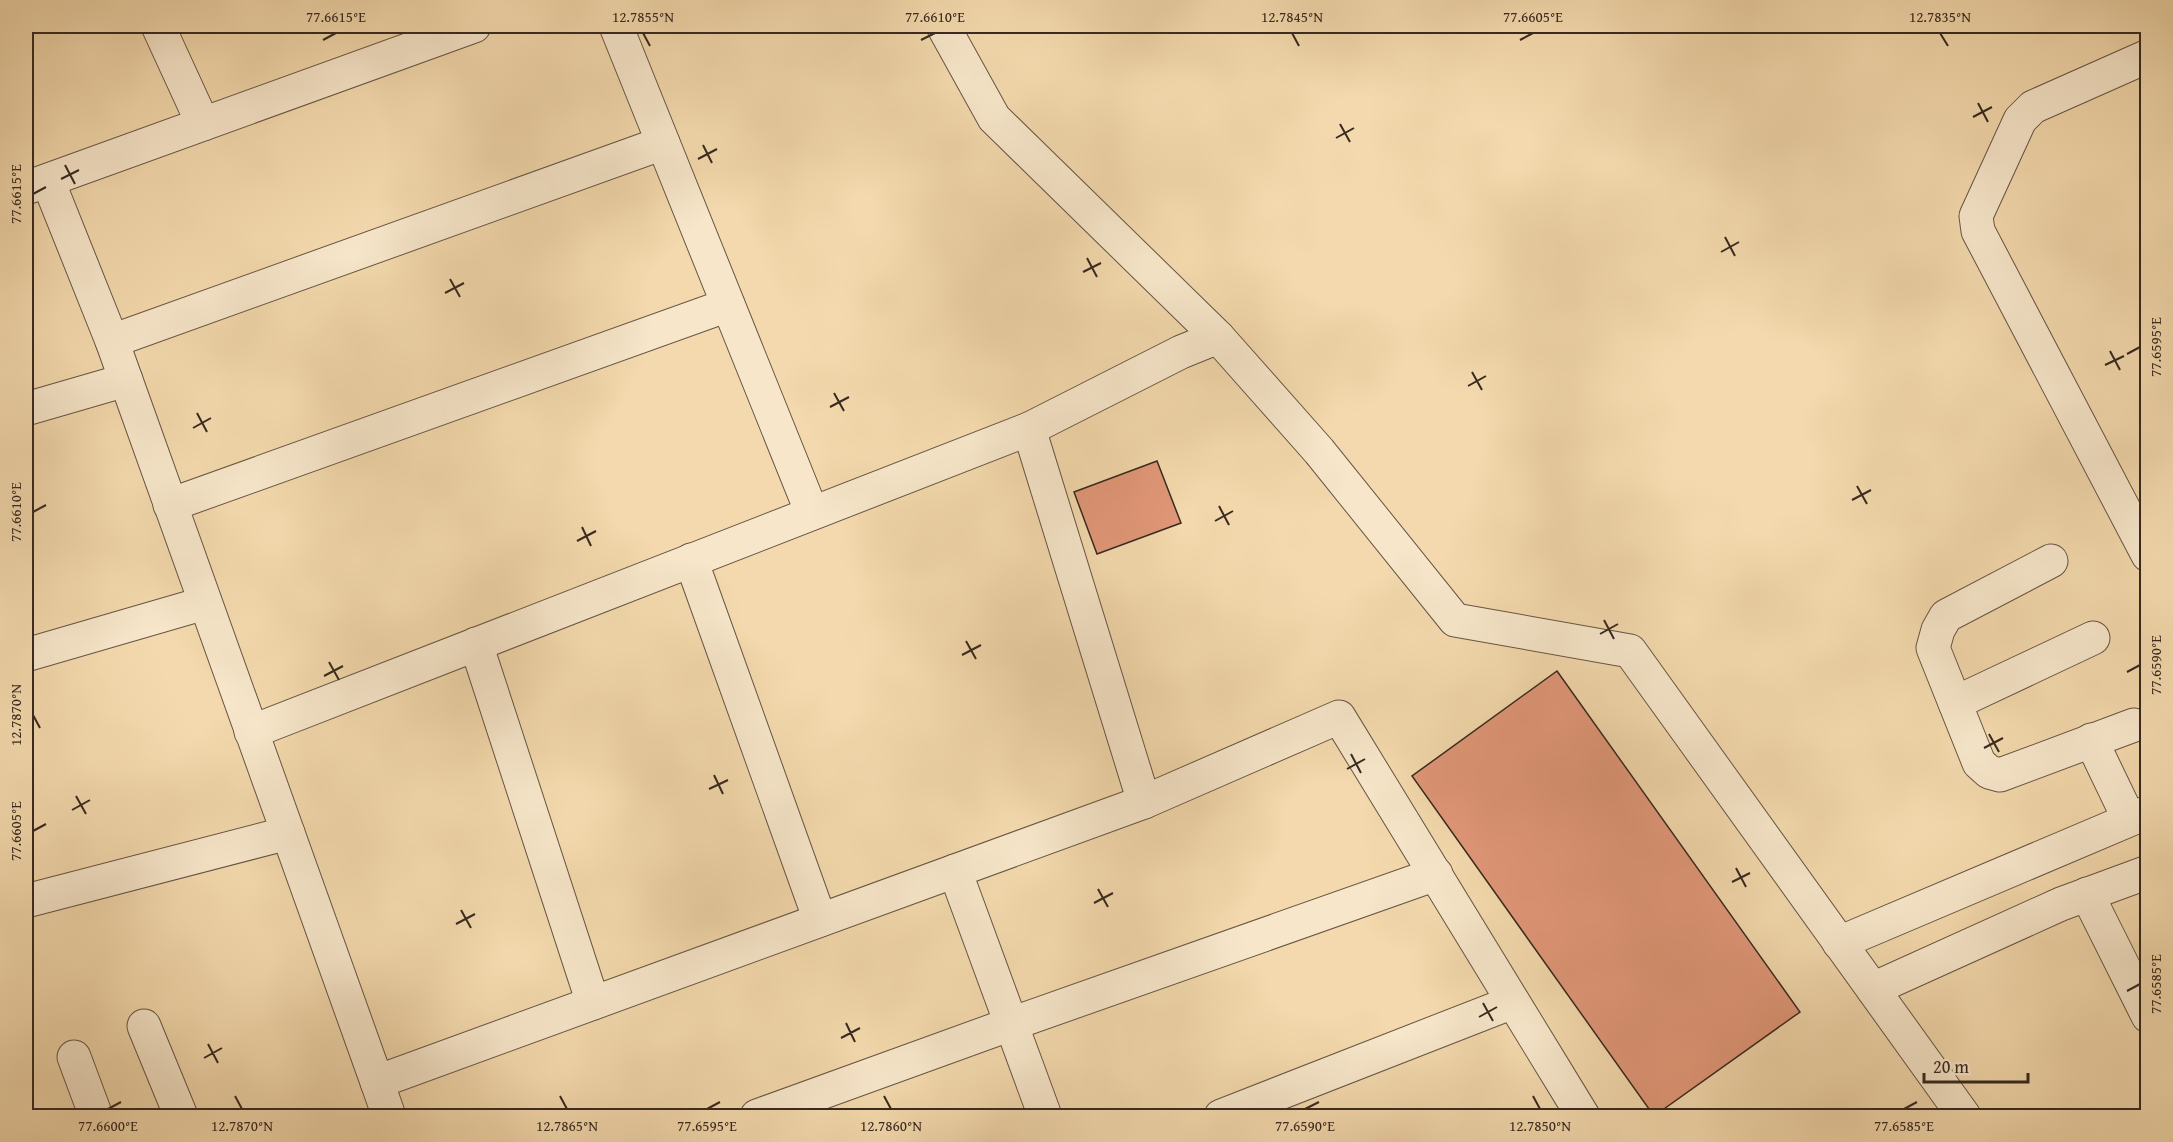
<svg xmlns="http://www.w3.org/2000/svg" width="2173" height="1142" font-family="'Gentium Book Plus',serif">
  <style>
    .building { fill: #e19778; stroke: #372920; stroke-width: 1.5 }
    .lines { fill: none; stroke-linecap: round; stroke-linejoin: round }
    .minor-casing { stroke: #665543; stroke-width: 35 }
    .minor { stroke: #f7e6ca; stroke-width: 33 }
    .ticks { fill: none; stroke: #372920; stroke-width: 2 }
    .neatline { fill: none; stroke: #372920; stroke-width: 2 }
    .ticks-label { font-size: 15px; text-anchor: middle; fill: #372920 }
  </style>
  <rect width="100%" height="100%" fill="#f3d9ad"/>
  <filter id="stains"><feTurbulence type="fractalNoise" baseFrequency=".00333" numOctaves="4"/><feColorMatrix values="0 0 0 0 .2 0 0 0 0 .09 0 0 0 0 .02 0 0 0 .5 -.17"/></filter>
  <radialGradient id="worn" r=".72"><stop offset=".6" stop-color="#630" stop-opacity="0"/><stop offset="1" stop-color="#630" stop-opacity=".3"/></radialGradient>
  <!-- building -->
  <g class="building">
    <path d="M1157,461L1181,523L1097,554L1074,492Z"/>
    <path d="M1557,671L1800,1012L1654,1116L1412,776Z"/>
  </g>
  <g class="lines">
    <defs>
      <g id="minor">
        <path d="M158,26L203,124"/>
        <path d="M616,26L812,513"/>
        <path d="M943,26L994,118L1218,337L1319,451L1455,620L1630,651L1964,1116"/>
        <path d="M2148,56L2033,107L2020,120L1976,216L1978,231L2148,555"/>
        <path d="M48,181L112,341L377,1082L1144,802L1029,429L1181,352L1218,337"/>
        <path d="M26,188L474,26"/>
        <path d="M112,341L663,143"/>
        <path d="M26,409L126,380"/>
        <path d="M170,505L728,305"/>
        <path d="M691,560L820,920"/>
        <path d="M2051,561L1946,616L1938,630L1933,648L1979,763L1989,772L2000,775L2134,725"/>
        <path d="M476,644L593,1003"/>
        <path d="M26,655L205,603"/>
        <path d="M1955,703L2093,638"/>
        <path d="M251,732L1029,429"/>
        <path d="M2091,740L2129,819"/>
        <path d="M1144,802L1339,717L1583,1116"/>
        <path d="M955,871L1045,1116"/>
        <path d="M2087,894L2148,1016"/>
        <path d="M26,901L288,833"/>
        <path d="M1839,943L2148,812"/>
        <path d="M1873,989L2061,904L2148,872"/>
        <path d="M144,1026L181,1116"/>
        <path d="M74,1057L96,1116"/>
        <path d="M377,1082L389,1116"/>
        <path d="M757,1116L1011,1024L1436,874"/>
        <path d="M1221,1116L1513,1002"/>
      </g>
    </defs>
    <!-- minor casing -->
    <use href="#minor" class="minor-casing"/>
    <!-- minor -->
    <use href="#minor" class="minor"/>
  </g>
  <!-- ticks -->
  <path class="ticks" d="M643,33L650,46M1292,33L1299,46M1940,33L1948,46M323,40L336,33M921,40L935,33M1520,40L1533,33M1978,103L1988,122M1973,117L1992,107M1340,124L1350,142M1336,138L1354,128M703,145L712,163M698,159L717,149M65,165L75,184M61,179L79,170M33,194L46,187M1725,237L1735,256M1721,252L1739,242M1087,258L1097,277M1083,272L1101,263M450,279L460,297M445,293L464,283M2110,351L2120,370M2127,354L2140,347M2105,365L2124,356M1472,372L1482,390M1468,386L1486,376M834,393L844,411M830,407L849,397M197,413L207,432M193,428L211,418M1857,486L1867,504M1852,500L1871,490M1219,506L1229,525M33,512L46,505M1215,521L1233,511M582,527L591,546M577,541L596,531M1604,620L1614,639M1600,634L1618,624M966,641L976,659M962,655L981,645M329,662L339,680M2127,672L2140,665M324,676L343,666M33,715L40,728M1989,734L1999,752M1984,748L2003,738M1351,754L1361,773M1347,769L1365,759M714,775L723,794M709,789L728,780M76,796L86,814M72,810L90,800M33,831L46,824M1736,868L1746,887M1732,882L1750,873M1098,889L1108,907M1094,903L1113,893M461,910L471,928M456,924L475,914M2127,991L2140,984M1483,1003L1493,1021M1479,1017L1497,1007M846,1023L855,1042M841,1038L860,1028M208,1044L218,1063M204,1058L222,1048M235,1096L242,1109M560,1096L567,1109M884,1096L891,1109M1533,1096L1540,1109M108,1109L121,1102M707,1109L720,1102M1305,1109L1319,1102M1904,1109L1917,1102"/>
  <!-- margin -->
  <rect width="2173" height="1142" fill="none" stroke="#f3d9ad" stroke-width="66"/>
  <!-- scale -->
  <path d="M1924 1073v9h104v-9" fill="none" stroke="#372920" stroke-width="3"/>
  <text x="1933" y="1073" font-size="18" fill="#372920" stroke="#f7e6ca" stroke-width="4.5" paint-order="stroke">20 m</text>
  <rect x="33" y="33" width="2107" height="1076" class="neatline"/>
  <g class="ticks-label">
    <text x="336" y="22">77.6615°E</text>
    <text x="643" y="22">12.7855°N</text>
    <text x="935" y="22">77.6610°E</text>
    <text x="1292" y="22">12.7845°N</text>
    <text x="1533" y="22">77.6605°E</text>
    <text x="1940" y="22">12.7835°N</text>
    <text transform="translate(16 194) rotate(-90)" y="5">77.6615°E</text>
    <text transform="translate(2156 347) rotate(-90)" y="5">77.6595°E</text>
    <text transform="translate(16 512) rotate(-90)" y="5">77.6610°E</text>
    <text transform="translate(2156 665) rotate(-90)" y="5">77.6590°E</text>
    <text transform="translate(16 715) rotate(-90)" y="5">12.7870°N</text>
    <text transform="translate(16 831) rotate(-90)" y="5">77.6605°E</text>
    <text transform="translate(2156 984) rotate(-90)" y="5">77.6585°E</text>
    <text x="108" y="1131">77.6600°E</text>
    <text x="242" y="1131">12.7870°N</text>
    <text x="567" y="1131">12.7865°N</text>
    <text x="707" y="1131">77.6595°E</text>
    <text x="891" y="1131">12.7860°N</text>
    <text x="1305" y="1131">77.6590°E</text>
    <text x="1540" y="1131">12.7850°N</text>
    <text x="1904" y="1131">77.6585°E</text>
  </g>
  <rect width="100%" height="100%" filter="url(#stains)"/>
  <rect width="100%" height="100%" fill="url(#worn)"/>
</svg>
